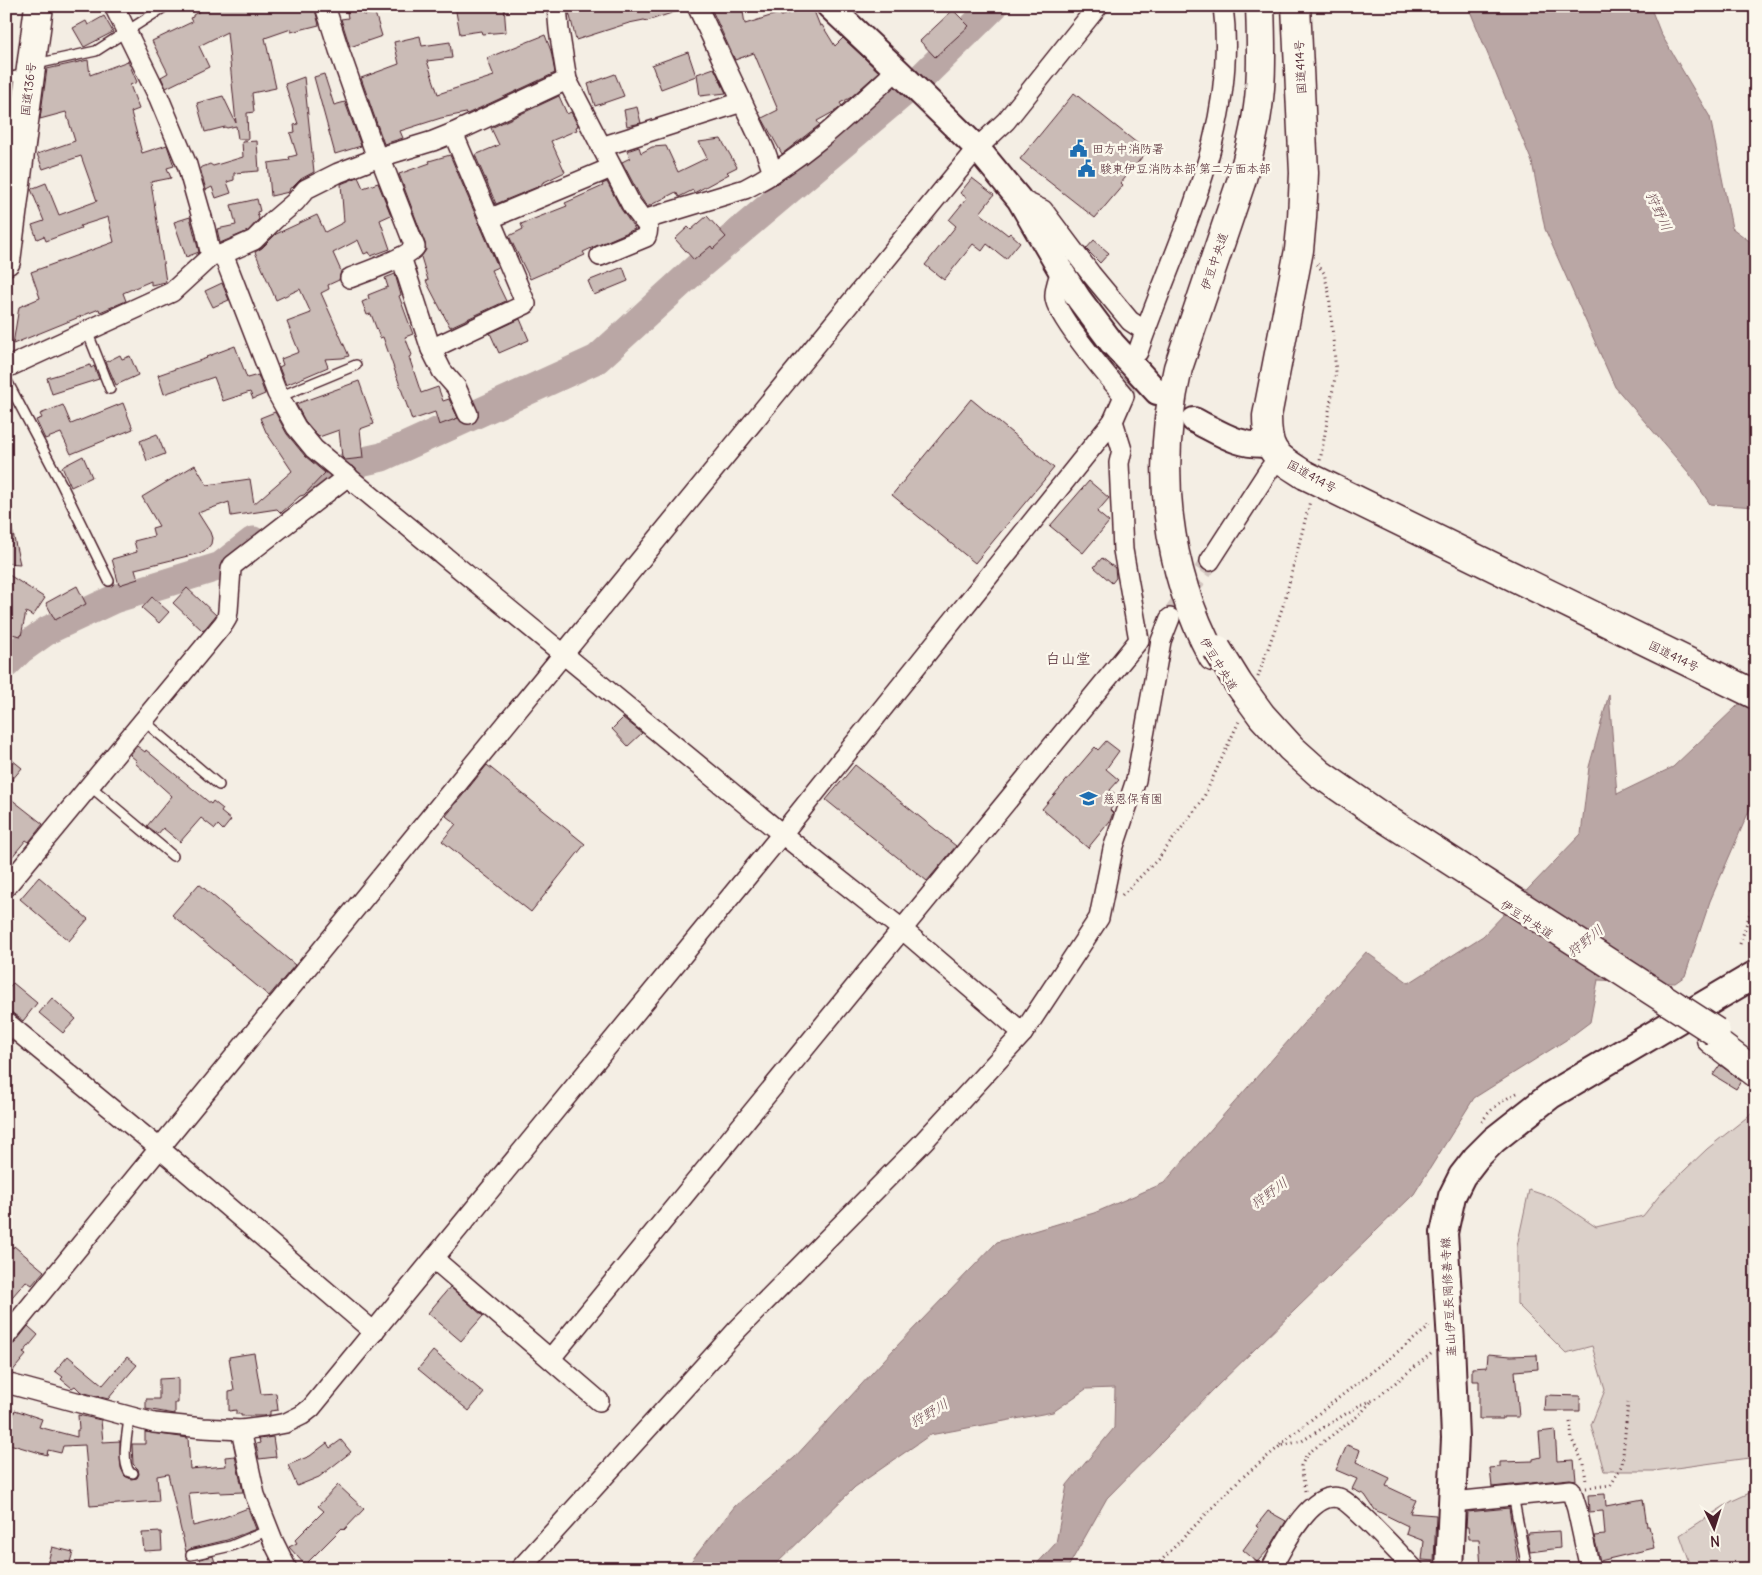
<svg xmlns="http://www.w3.org/2000/svg" width="1762" height="1575" font-family="Delius,'Klee One',sans-serif">
  <style>
    .green { fill: #dbd0c9; stroke: #92787a }
    .water { fill: #baa7a5; stroke: #8d7174 }
    .lines { fill: none; stroke-linecap: round; stroke-linejoin: round }
    .river { stroke: #baa7a5; stroke-width: 29 }
    .building { fill: #cabbb6; stroke: #4a1f2b }
    .minor-tunnel { stroke: #d2c5bf; stroke-width: 19; stroke-dasharray: 19 9; stroke-linecap: butt }
    .service-casing { stroke: #4a1f2b; stroke-width: 12 }
    .minor-casing { stroke: #4a1f2b; stroke-width: 22 }
    .tertiary-casing { stroke: #4a1f2b; stroke-width: 28 }
    .secondary-casing { stroke: #4a1f2b; stroke-width: 30 }
    .trunk-casing { stroke: #4a1f2b; stroke-width: 31 }
    .motorway-casing { stroke: #4a1f2b; stroke-width: 31 }
    .path { stroke: #4a1f2b; stroke-width: 3; stroke-dasharray: 1 4; stroke-linecap: butt }
    .service { stroke: #fbf7ec; stroke-width: 9 }
    .minor { stroke: #fbf7ec; stroke-width: 19 }
    .tertiary { stroke: #fbf7ec; stroke-width: 24 }
    .secondary { stroke: #fbf7ec; stroke-width: 26 }
    .trunk { stroke: #fbf7ec; stroke-width: 28 }
    .motorway { stroke: #fbf7ec; stroke-width: 28 }
    .trunk-bridge-casing { stroke: #4a1f2b; stroke-width: 31; stroke-linecap: butt }
    .motorway-bridge-casing { stroke: #4a1f2b; stroke-width: 31; stroke-linecap: butt }
    .trunk-bridge { stroke: #fbf7ec; stroke-width: 28 }
    .motorway-bridge { stroke: #fbf7ec; stroke-width: 28 }
    .labels { text-anchor: middle; dominant-baseline: central; stroke-width: 5; stroke-linejoin: round; paint-order: stroke }
    .street-label { font-size: 12px; fill: #4a1f2b; stroke: #fbf7ec }
    .poi-label { font-size: 12px; fill: #4a1f2b; stroke: #fbf7ec; text-anchor: start }
    .water-label { font-size: 14px; font-style: italic; fill: #714f56; stroke: #fbf7ec }
    .quarter-label { font-size: 15px; fill: #4a1f2b; stroke: #fbf7ec }
  </style>
  <rect width="100%" height="100%" fill="#f4eee4"/>
  <filter id="ink" filterUnits="userSpaceOnUse"><feTurbulence type="fractalNoise" baseFrequency=".02" numOctaves="2"/><feDisplacementMap in="SourceGraphic" scale="10" xChannelSelector="R" yChannelSelector="G"/><feConvolveMatrix kernelMatrix="1 2 1 2 8 2 1 2 1" color-interpolation-filters="sRGB"/></filter>
  <g filter="url(#ink)">
    <!-- green -->
    <g class="green">
      <path d="M1756,1110V1457L1654,1471H1604L1591,1425L1605,1390L1592,1346L1566,1353L1517,1304V1246L1529,1190L1553,1198L1596,1227L1643,1216L1663,1191L1707,1149Z"/>
      <path d="M1756,1490V1569H1692L1680,1535L1732,1501Z"/>
    </g>
    <!-- water -->
    <g class="water">
      <path d="M1468,6H1650L1661,34L1710,117L1732,228L1756,246V507L1710,504L1689,473L1615,387L1545,229L1532,162Z"/>
      <path d="M1756,688V795L1710,901L1685,976L1675,983L1598,980L1590,1022L1566,1040L1474,1098L1414,1194L1216,1387L1107,1498L1067,1569H1032L1056,1543L1067,1485L1114,1428L1115,1388L1086,1389L1053,1412L930,1435L855,1487L771,1569H685L735,1506L794,1458L894,1349L997,1242L1094,1213L1164,1183L1366,952L1409,983L1483,936L1581,834L1589,767L1609,694L1617,794L1673,767Z"/>
    </g>
    <g class="lines">
      <!-- river -->
      <g class="river">
        <path d="M319,489L351,464L382,457L597,359L700,265L922,77L994,6"/>
        <path d="M6,664L20,650L48,630L114,599L221,566L253,541"/>
      </g>
    </g>
    <!-- building -->
    <g class="building">
      <path d="M200,6H314L319,25L291,32V29L265,38L276,88L252,93L254,112L247,113L248,139H238L236,126L227,128L225,127L205,132L197,103L223,96L236,123L227,32L199,46L209,67L166,88L161,77L168,73L152,41L192,22L190,18L193,17V15L202,10Z"/>
      <path d="M455,6H504L506,32L482,34L481,31L460,34Z"/>
      <path d="M600,6H683L684,9L647,21L644,20L629,23L576,40L568,8Z"/>
      <path d="M710,6H742L745,24L780,13L781,16L812,6L820,26L822,25L835,46L843,38L879,72L850,98L840,103L842,106L837,110L817,121L820,125L818,126L782,154L762,118L778,110L754,53L735,60Z"/>
      <path d="M357,9L364,15L375,13L382,36L350,47L341,19L348,18L347,12Z"/>
      <path d="M953,10L969,26L935,57L920,41Z"/>
      <path d="M104,16L113,32L84,47L73,28L86,21L88,25Z"/>
      <path d="M545,35L551,51L555,73L467,114L466,113L441,118L400,131L403,138L384,144L361,78L399,64L394,42L420,36L422,46L450,42L452,58L427,61L438,94L494,76L487,58Z"/>
      <path d="M688,52L696,76L661,89L652,65Z"/>
      <path d="M88,60L90,75L128,61L137,82L130,85L139,109L131,112L142,153L167,145L174,166L167,168L171,178L151,182L166,282L151,285V281L123,293L126,301L100,312L99,309L13,344L19,307L40,298L31,272L114,242L108,217L80,226L81,228L46,241L44,236L37,239L32,225L44,221L31,189L46,183L59,215L97,201L81,156L43,169L37,154L75,141L66,112L40,119L47,69Z"/>
      <path d="M714,68L726,93L700,96L697,74Z"/>
      <path d="M324,74L334,105L345,102L361,146L335,154L314,77Z"/>
      <path d="M615,74L624,96L595,106L588,84Z"/>
      <path d="M304,77L314,172L301,179L293,187L290,188L289,192L271,196L268,163L290,160L289,157L297,155L290,133L295,132L294,125L298,124L285,84Z"/>
      <path d="M1074,93L1147,151L1121,183L1123,185L1095,218L1020,159Z"/>
      <path d="M559,96L567,114L571,112L578,126L576,127L577,130L551,141L565,172L542,183V185L496,204L475,155L499,145L491,128Z"/>
      <path d="M637,107L641,123L627,126L624,110Z"/>
      <path d="M721,139L737,167L727,172L729,174L694,193L693,190L679,197L676,192L647,207L641,198L622,162L630,158L627,151L639,147L641,153L652,147L666,146L678,172L707,158L699,142Z"/>
      <path d="M257,141L259,171L234,173V180L227,182L231,193L216,198L212,187L206,190L200,168L210,164L213,166L243,157L242,142Z"/>
      <path d="M450,155L498,267L491,270L506,301L450,327L426,281L428,280L421,257L426,250L425,243L399,174L430,163L429,161Z"/>
      <path d="M358,177L363,188L378,183L391,215L380,220L390,249L371,256L369,252L364,254L358,240L333,253L341,271L339,280L328,285L329,289L321,293L349,356L342,358L325,359L328,367L286,385L279,367L283,365L281,359L299,352L287,322L311,313L300,289L276,300L255,252L262,248L276,234L317,215L325,232L344,222L341,184Z"/>
      <path d="M972,178L994,195L980,213L1008,235L1010,233L1020,242L1006,259L987,244L982,251L973,244L944,280L925,265L956,226L949,220L967,198L960,193Z"/>
      <path d="M607,182L621,209L635,229L596,246L583,252L585,255L530,279L509,236L523,229L521,224L567,206L565,203L603,186L602,184Z"/>
      <path d="M257,199L260,211L257,212L259,219L248,231L220,243L217,229L236,225L231,205Z"/>
      <path d="M707,216L726,237L713,249L711,246L694,260L675,239L688,227L691,230Z"/>
      <path d="M190,217L199,252L186,257L174,222Z"/>
      <path d="M1094,240L1109,253L1100,263L1086,249Z"/>
      <path d="M623,267L628,281L594,295L588,281Z"/>
      <path d="M395,274L401,295L399,296L413,334L405,337L412,355L409,357L421,393L438,387L443,401L449,399L458,418L439,425L435,412L412,420L383,337L380,338L371,314L367,315L362,302L369,299L368,295L388,287L385,278Z"/>
      <path d="M222,283L229,300L213,307L205,291Z"/>
      <path d="M520,319L529,340L499,353L490,333Z"/>
      <path d="M235,346L247,378L258,375L265,394L253,399L250,392L223,401L214,377L164,394L158,375L207,358L206,357Z"/>
      <path d="M120,355L122,359L130,356L138,375L116,385L106,362Z"/>
      <path d="M90,365L91,368L94,366L99,379L52,394L47,378Z"/>
      <path d="M359,381L374,424L360,429L363,458L345,460L342,457L339,430L319,437L305,421L296,404Z"/>
      <path d="M971,399L1054,468L975,563L892,495Z"/>
      <path d="M123,403L133,429L71,454L61,433L45,439L36,420L42,418L40,414L63,405L71,424Z"/>
      <path d="M275,412L287,434L305,456L325,473L304,495L300,496L281,513L277,509L231,516L229,502L198,513L210,532L212,538L211,544L207,549L200,553L135,569L138,579L119,585L112,559L137,552L134,541L154,536L152,528L159,526L142,497L195,465L207,485L250,479L254,504L292,471L266,432L260,418Z"/>
      <path d="M157,434L165,454L147,461L140,441Z"/>
      <path d="M83,456L92,477L71,487L62,467Z"/>
      <path d="M1089,481L1109,498L1097,512L1109,522L1083,553L1050,526Z"/>
      <path d="M11,525L20,564L6,563V526Z"/>
      <path d="M1102,558L1115,568L1116,578L1112,583L1094,567Z"/>
      <path d="M6,573L45,598L33,616L26,612L21,636L6,633Z"/>
      <path d="M77,586L86,604L55,620L46,603Z"/>
      <path d="M187,588L216,615L203,631L173,603Z"/>
      <path d="M152,597L169,612L159,623L142,608Z"/>
      <path d="M623,718L642,733L628,746L612,729Z"/>
      <path d="M1106,741L1119,751L1106,769L1119,780L1110,790L1119,797L1110,810L1113,813L1110,821L1088,848L1042,809L1095,747L1098,750Z"/>
      <path d="M137,746L145,752L146,750L211,804L213,801L223,809L221,812L231,820L223,830L218,825L215,829L201,818L180,842L163,828L158,834L147,826L172,796L135,763L137,761L130,755Z"/>
      <path d="M6,755L22,768L6,787Z"/>
      <path d="M487,765L585,844L531,912L442,841L456,824L446,816Z"/>
      <path d="M855,765L956,846L927,881L826,800Z"/>
      <path d="M6,795L43,824L29,842L26,840L6,864Z"/>
      <path d="M39,877L88,919L69,941L20,899Z"/>
      <path d="M199,884L295,965L269,996L172,915Z"/>
      <path d="M13,983L37,1003L23,1021L6,1008V990Z"/>
      <path d="M52,998L76,1019L63,1033L39,1013Z"/>
      <path d="M1720,1065L1741,1081L1736,1089L1713,1075Z"/>
      <path d="M6,1242L13,1248L14,1246L44,1271L32,1285L26,1281L6,1304Z"/>
      <path d="M450,1287L483,1316L461,1341L428,1313Z"/>
      <path d="M28,1326L38,1335L23,1353L26,1355L11,1373L6,1372V1349L15,1343Z"/>
      <path d="M433,1351L484,1393L469,1411L418,1369Z"/>
      <path d="M254,1353L261,1394L276,1393L278,1410L270,1411V1415L263,1416H241V1414H236V1410L229,1411V1392L234,1391L229,1357Z"/>
      <path d="M1488,1354L1511,1356L1537,1355L1538,1369L1515,1371L1519,1417H1503V1419H1479V1381H1472V1368L1487,1367Z"/>
      <path d="M68,1356L103,1385L127,1357L137,1365L108,1399L81,1392L75,1386L72,1388L61,1379L63,1377L55,1371Z"/>
      <path d="M178,1378V1403H175V1414L146,1409V1399H159V1379Z"/>
      <path d="M1545,1395L1580,1396V1411H1544Z"/>
      <path d="M15,1410L42,1419L39,1427L77,1437V1430H79L78,1415L101,1420L103,1442L120,1441L121,1468L125,1476L131,1479L137,1478L139,1474L138,1469L133,1464L132,1444H145V1432L188,1438L190,1469L226,1466L225,1457L235,1456L243,1492L220,1493V1491L189,1493L193,1526L217,1520L248,1508L256,1529L227,1540L190,1549L186,1552L168,1474L157,1476L159,1501L90,1506L85,1445L63,1446L61,1453L48,1450L47,1455L6,1443V1437Z"/>
      <path d="M1555,1430L1557,1461L1574,1460L1576,1480L1570,1479L1492,1487L1490,1468L1500,1467V1462L1533,1461V1459L1541,1457L1539,1432Z"/>
      <path d="M273,1437L276,1457L259,1459L256,1444L260,1443L259,1439Z"/>
      <path d="M341,1440L351,1452L319,1477L297,1486L288,1465L310,1456L327,1443L330,1448Z"/>
      <path d="M1347,1445L1360,1450L1356,1462L1390,1478L1386,1486L1416,1500L1410,1513L1436,1515L1434,1561L1422,1560L1424,1541L1406,1534L1408,1526L1375,1510L1365,1495L1352,1489L1357,1479L1336,1470Z"/>
      <path d="M338,1485L364,1509L344,1530L342,1528L305,1565L289,1547L297,1543L295,1540L324,1511L318,1506Z"/>
      <path d="M1605,1494L1606,1506L1643,1499L1647,1526H1649L1654,1548L1600,1561L1594,1536L1605,1535L1603,1511L1589,1512L1588,1495Z"/>
      <path d="M1509,1508L1518,1563L1481,1568L1479,1539H1469L1468,1527H1466L1467,1512Z"/>
      <path d="M1268,1511L1286,1521L1269,1549L1257,1562L1243,1550L1259,1528L1256,1526Z"/>
      <path d="M1559,1531L1560,1548L1530,1552L1527,1533Z"/>
      <path d="M161,1532L162,1550L144,1551L142,1533Z"/>
      <path d="M52,1547L73,1552L68,1569H46Z"/>
      <path d="M213,1556L217,1569H204L200,1559Z"/>
    </g>
    <g class="lines">
      <!-- minor-tunnel -->
      <g class="minor-tunnel">
        <path d="M1124,396L1137,354"/>
        <path d="M1170,618L1210,561"/>
      </g>
      <defs>
        <g id="service">
          <path d="M36,64L96,51L166,6"/>
          <path d="M6,78L28,74"/>
          <path d="M87,331L110,389"/>
          <path d="M6,379L62,485L109,581"/>
          <path d="M279,397L356,365"/>
          <path d="M144,721L219,785"/>
          <path d="M90,786L173,856"/>
          <path d="M129,1417C128,1433 121,1457 129,1472L133,1473"/>
          <path d="M1513,1495L1527,1569"/>
          <path d="M191,1555L231,1546L269,1530"/>
        </g>
        <g id="minor">
          <path d="M114,6L159,98L187,165L205,228L211,256"/>
          <path d="M557,6L559,30L567,80L631,204L643,220"/>
          <path d="M697,6L765,150L773,173"/>
          <path d="M601,147L742,102"/>
          <path d="M377,158L433,141L453,133L567,80"/>
          <path d="M1019,199L1043,210L1091,274L1130,321L1145,331"/>
          <path d="M489,219L611,168"/>
          <path d="M223,254L277,393L296,427L314,449L782,834L903,930L1023,1033"/>
          <path d="M600,256L646,237C649,229 648,226 643,220L745,189C803,160 850,113 897,70"/>
          <path d="M401,257L431,349L442,371L456,387L468,414"/>
          <path d="M350,278C363,273 408,257 415,247L380,157"/>
          <path d="M431,349L526,304L453,133"/>
          <path d="M1138,352C1176,240 1239,129 1223,6"/>
          <path d="M6,368L172,292L211,256L223,254L254,240L274,220L295,202L306,189L338,173L377,158L339,50L325,6"/>
          <path d="M1210,561L1269,470L1278,458"/>
          <path d="M6,887L224,623L227,618L228,611L231,569L233,565L348,476"/>
          <path d="M6,1022L159,1148L374,1332"/>
          <path d="M434,1259L599,1401"/>
          <path d="M6,1336L977,148L1006,121L1098,6"/>
          <path d="M551,1358L1139,640L1123,550L1119,463L1122,450L1113,421"/>
          <path d="M6,1383L154,1423L203,1428L241,1430L265,1427L286,1423L302,1415L311,1408L782,834L1113,421L1124,396C1110,379 1056,316 1055,298C1054,289 1058,280 1061,271"/>
          <path d="M241,1430L255,1495L274,1543L287,1569"/>
          <path d="M1453,1502L1571,1490L1577,1509L1590,1569"/>
          <path d="M520,1569L738,1329L923,1142L1023,1033L1099,918L1113,849L1136,780L1161,641L1170,618"/>
          <path d="M1271,1569C1282,1549 1310,1490 1339,1498C1351,1501 1402,1557 1414,1569"/>
        </g>
        <g id="tertiary">
          <path d="M829,6L897,70L977,148L1019,199L1061,271L1079,299L1112,343L1157,392"/>
          <path d="M1194,420C1220,433 1240,448 1270,444"/>
        </g>
        <path id="secondary" d="M1449,1569L1455,1438L1451,1342L1444,1233L1452,1196L1462,1176L1476,1158L1494,1140L1551,1095L1756,974"/>
        <g id="trunk">
          <path d="M1296,6L1304,173L1302,218L1299,250L1267,416C1267,454 1276,456 1305,475"/>
          <path d="M6,261L39,6"/>
        </g>
        <g id="motorway">
          <path d="M1213,657C1165,568 1155,466 1178,368L1241,182C1250,151 1258,120 1260,88C1262,61 1261,33 1260,6"/>
          <path d="M1711,1039L1756,1073"/>
        </g>
      </defs>
      <!-- service casing -->
      <use href="#service" class="service-casing"/>
      <!-- minor casing -->
      <use href="#minor" class="minor-casing"/>
      <!-- tertiary casing -->
      <use href="#tertiary" class="tertiary-casing"/>
      <!-- secondary casing -->
      <use href="#secondary" class="secondary-casing"/>
      <!-- trunk casing -->
      <use href="#trunk" class="trunk-casing"/>
      <!-- motorway casing -->
      <use href="#motorway" class="motorway-casing"/>
      <!-- path -->
      <g class="path">
        <path d="M1317,264L1324,273L1329,293L1336,372L1320,461"/>
        <path d="M1258,677L1284,603L1310,501"/>
        <path d="M1122,895L1158,859L1202,801L1240,719"/>
        <path d="M1740,944L1756,895"/>
        <path d="M1482,1122C1490,1108 1505,1099 1519,1092"/>
        <path d="M1570,1422L1572,1440L1584,1464L1586,1482"/>
        <path d="M1280,1445L1318,1414L1428,1328V1326"/>
        <path d="M1586,1488L1611,1485L1622,1465L1628,1403"/>
        <path d="M1305,1491L1301,1466L1307,1454L1359,1415L1371,1402"/>
        <path d="M1153,1569L1238,1481L1280,1446L1302,1441L1360,1405L1374,1400L1432,1353"/>
      </g>
      <!-- service -->
      <use href="#service" class="service"/>
      <!-- minor -->
      <use href="#minor" class="minor"/>
      <!-- tertiary -->
      <use href="#tertiary" class="tertiary"/>
      <!-- secondary -->
      <use href="#secondary" class="secondary"/>
      <!-- trunk -->
      <use href="#trunk" class="trunk"/>
      <!-- motorway -->
      <use href="#motorway" class="motorway"/>
      <defs>
        <path id="trunk-bridge" d="M1305,475L1756,695"/>
        <path id="motorway-bridge" d="M1217,649L1238,683L1262,716L1291,748L1320,774L1375,812L1716,1032"/>
      </defs>
      <!-- trunk-bridge casing -->
      <use href="#trunk-bridge" class="trunk-bridge-casing"/>
      <!-- motorway-bridge casing -->
      <use href="#motorway-bridge" class="motorway-bridge-casing"/>
      <!-- trunk-bridge -->
      <use href="#trunk-bridge" class="trunk-bridge"/>
      <!-- motorway-bridge -->
      <use href="#motorway-bridge" class="motorway-bridge"/>
    </g>
  </g>
  <!-- icons -->
  <defs>
    <symbol id="civic-bare" viewBox="-9 -9 18 18"><path d="M-.6-6.5H3V-4.5H.6V-3L4-1V1h2V6H-6V1h2V-1L-.6-3ZM-1.2 2.5V6h2.4V2.5Z" fill="#1f6fb2" stroke="#fbf7ec" stroke-width="2.5" paint-order="stroke"/></symbol>
    <symbol id="school-bare" viewBox="-9 -9 18 18"><path d="M0-5L7-2L0 1L-7-2ZM-4 1L0 2.5L4 1V4Q0 6-4 4Z" fill="#1f6fb2" stroke="#fbf7ec" stroke-width="2.5" paint-order="stroke"/></symbol>
  </defs>
  <g fill-rule="evenodd">
    <use href="#civic-bare" x="1066" y="136" width="25" height="25"/>
    <use href="#civic-bare" x="1074" y="156" width="25" height="25"/>
    <use href="#school-bare" x="1076" y="786" width="25" height="25"/>
  </g>
  <g class="labels">
    <!-- street labels -->
    <g class="street-label">
      <text transform="translate(1300 67) rotate(-93)">国道414号</text>
      <text transform="translate(28 89) rotate(-83)">国道136号</text>
      <text transform="translate(1214 261) rotate(-71)">伊豆中央道</text>
      <text transform="translate(1312 476) rotate(29)">国道414号</text>
      <text transform="translate(1674 656) rotate(26)">国道414号</text>
      <text transform="translate(1219 664) rotate(59)">伊豆中央道</text>
      <text transform="translate(1527 919) rotate(33)">伊豆中央道</text>
      <text transform="translate(1448 1297) rotate(-93)">韮山伊豆長岡修善寺線</text>
    </g>
    <!-- poi labels -->
    <g class="poi-label">
      <text x="1092" y="148">田方中消防署</text>
      <text x="1100" y="168">駿東伊豆消防本部 第二方面本部</text>
      <text x="1103" y="798">慈恩保育園</text>
    </g>
    <!-- water labels -->
    <g class="water-label">
      <text transform="translate(1659 211) rotate(65)">狩野川</text>
      <text transform="translate(1585 941) rotate(-39)">狩野川</text>
      <text transform="translate(1269 1193) rotate(-36)">狩野川</text>
      <text transform="translate(929 1413) rotate(-31)">狩野川</text>
    </g>
    <!-- quarter labels -->
    <g class="quarter-label">
      <text x="1068" y="658">白山堂</text>
    </g>
  </g>
  <!-- margin -->
  <rect width="1762" height="1575" fill="none" stroke="#fbf7ec" stroke-width="25"/>
  <rect x="12" y="12" width="1737" height="1550" fill="none" stroke="#4a1f2b" stroke-width="2" filter="url(#ink)"/>
  <!-- north arrow -->
  <g transform="translate(1714 1528) rotate(176)" stroke="#fbf7ec" stroke-width="4" paint-order="stroke">
  <path d="M0-4L9 19L0 12L-9 19Z" fill="#4a1f2b"/>
  <text y="-8" font-size="14" font-weight="bold" text-anchor="middle" fill="#4a1f2b">N</text>
  </g>
</svg>
